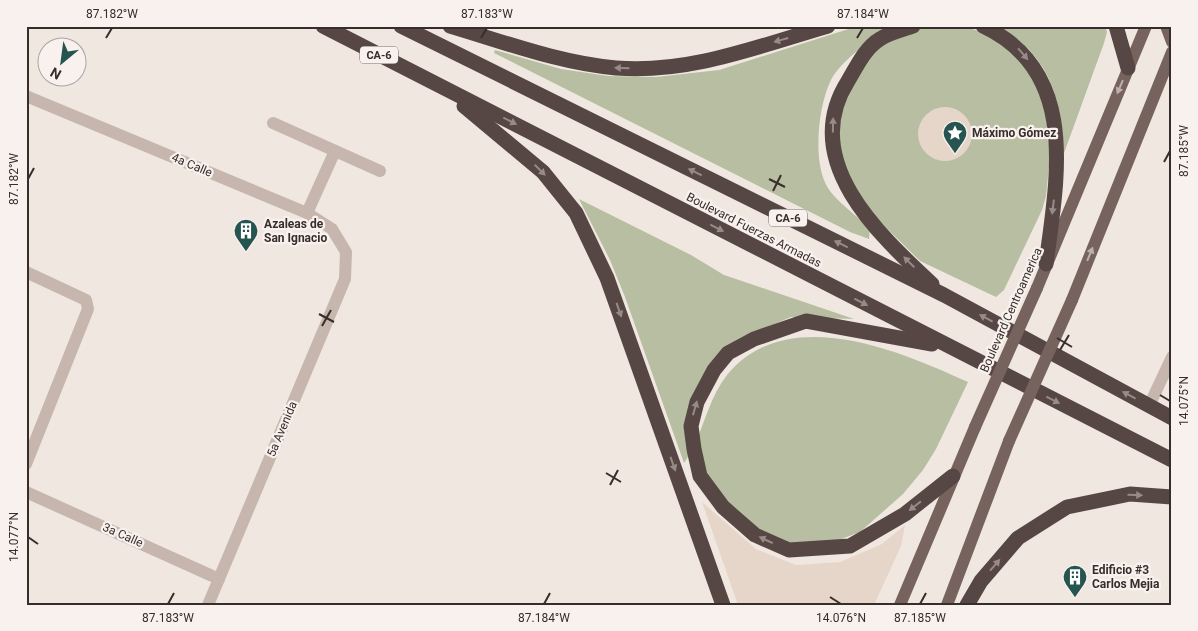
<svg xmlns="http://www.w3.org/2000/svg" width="1198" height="631" font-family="Roboto,sans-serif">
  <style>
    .green { fill: #b8bea2 }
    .plaza { fill: #e6d6ca }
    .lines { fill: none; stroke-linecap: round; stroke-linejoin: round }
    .minor { stroke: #c7b6ae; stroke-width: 12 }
    .major { stroke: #77635e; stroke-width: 12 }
    .highway { stroke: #574744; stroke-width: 15 }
    .major-bridge { stroke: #77635e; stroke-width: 12 }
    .oneway { fill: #978b88 }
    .oneway2 { fill: #beb1ad }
    .ticks { fill: none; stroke: #372d2b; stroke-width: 2 }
    .labels { text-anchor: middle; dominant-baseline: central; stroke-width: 4.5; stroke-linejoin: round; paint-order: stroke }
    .shield { fill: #f8f1ed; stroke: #716865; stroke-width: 1 }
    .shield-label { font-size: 11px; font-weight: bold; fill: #372d2b }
    .poi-label { font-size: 12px; font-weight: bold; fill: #372d2b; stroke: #f8f1ed; text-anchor: start }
    .street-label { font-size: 12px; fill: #372d2b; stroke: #f8f1ed }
    .neatline { fill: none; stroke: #372d2b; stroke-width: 2 }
    .ticks-label { font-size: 12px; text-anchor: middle; fill: #372d2b }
  </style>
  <rect width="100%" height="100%" fill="#f0e7e1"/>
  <!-- green -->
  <g class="green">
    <path d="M858,26H891C872,40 842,59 831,80C818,106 812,163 828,188C836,201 858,217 870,228L869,239L850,232L494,53L495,50L561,69L608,76L656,77L719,70Z"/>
    <path d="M923,26L967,27L992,36L1021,59L1045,100L1050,156L1046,196L1042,210L1004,290L996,297L920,261L862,204L840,160L837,141L844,97L876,49Z"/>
    <path d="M996,26H1105L1107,32L1104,43L1063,156C1062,99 1050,53 996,26Z"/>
    <path d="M579,199L691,255L724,275L854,319L791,317L745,337L697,402L694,447C704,424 711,395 727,375C787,302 900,351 968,382L936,449L923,470L903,494L860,532L836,541L774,544L723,507L693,449L684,463L625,297L610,260Z"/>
  </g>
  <!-- plaza -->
  <g class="plaza">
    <circle cx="945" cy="134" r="27"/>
    <path d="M702,502L756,549L796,565L840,562L882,544L905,525L901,546L874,605H738Z"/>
  </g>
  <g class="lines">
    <!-- minor -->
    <g class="minor">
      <path d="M26,96L307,213L332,229L346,252L345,279L208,605"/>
      <path d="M273,123L380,171"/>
      <path d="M307,213L335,151"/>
      <path d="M26,272L86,300L88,309L26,464"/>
      <path d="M1149,406L1172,357"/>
      <path d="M26,492L219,579"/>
    </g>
    <!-- major -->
    <g class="major">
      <path d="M1166,26L1172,42"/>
      <path d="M1037,288L1146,26"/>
      <path d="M1072,300L1172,52"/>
      <path d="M900,605L975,427"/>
      <path d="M947,605L1009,441"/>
    </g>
    <!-- highway -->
    <g class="highway">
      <path d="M323,26L1172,460"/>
      <path d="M401,26L944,295L1172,418"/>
      <path d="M450,26C504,42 559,63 616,68C689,74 759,46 828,26"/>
      <path d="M913,26C902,30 889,33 880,39C865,48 857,66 848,81C798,160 878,234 932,284"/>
      <path d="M983,26C1080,71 1057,179 1046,264"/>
      <path d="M1116,26L1128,68"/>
      <path d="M464,106L543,172L576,213L607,278L723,605"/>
      <path d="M932,344L806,321L754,339L728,353L714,370L697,402L691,426L694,449L700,476L723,507L755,535L789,550L850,546L905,514L953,476"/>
      <path d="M967,605L981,581L1018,538L1067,507L1130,494L1172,497"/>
    </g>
    <!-- major-bridge -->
    <g class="major-bridge">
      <path d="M975,427L1037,288"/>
      <path d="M1009,441L1072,300"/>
    </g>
  </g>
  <!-- one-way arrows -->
  <defs><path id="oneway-solid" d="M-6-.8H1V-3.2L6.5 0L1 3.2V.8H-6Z" transform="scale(1.25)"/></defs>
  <g class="oneway">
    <use href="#oneway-solid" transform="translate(781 40) rotate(164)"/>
    <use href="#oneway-solid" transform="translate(1023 54) rotate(49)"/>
    <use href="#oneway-solid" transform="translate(622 68) rotate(-179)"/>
    <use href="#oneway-solid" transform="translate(510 121) rotate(27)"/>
    <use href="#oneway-solid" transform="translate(833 125) rotate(-89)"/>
    <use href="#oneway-solid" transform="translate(540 170) rotate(45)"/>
    <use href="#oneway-solid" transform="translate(695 172) rotate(-154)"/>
    <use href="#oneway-solid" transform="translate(1053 207) rotate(97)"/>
    <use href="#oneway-solid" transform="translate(717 228) rotate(27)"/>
    <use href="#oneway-solid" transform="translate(841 244) rotate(-154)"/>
    <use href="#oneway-solid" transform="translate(909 262) rotate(-135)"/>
    <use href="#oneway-solid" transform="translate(861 302) rotate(27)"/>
    <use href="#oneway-solid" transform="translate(619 310) rotate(71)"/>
    <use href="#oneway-solid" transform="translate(986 318) rotate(-152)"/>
    <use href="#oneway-solid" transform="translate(1129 395) rotate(-152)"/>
    <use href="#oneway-solid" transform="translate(1053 400) rotate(27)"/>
    <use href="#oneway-solid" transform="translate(695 408) rotate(-74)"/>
    <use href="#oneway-solid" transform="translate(673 464) rotate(70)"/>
    <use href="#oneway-solid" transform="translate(1135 495) rotate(1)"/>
    <use href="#oneway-solid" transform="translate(915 506) rotate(142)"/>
    <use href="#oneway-solid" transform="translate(766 540) rotate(-155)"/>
    <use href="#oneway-solid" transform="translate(995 565) rotate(-49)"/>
  </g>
  <g class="oneway2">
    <use href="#oneway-solid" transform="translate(1120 87) rotate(113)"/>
    <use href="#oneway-solid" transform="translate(1090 254) rotate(-68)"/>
  </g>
  <!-- ticks -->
  <path class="ticks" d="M106,38L112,28M481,38L487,28M857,38L863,28M1164,162L1170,151M28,179L34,168M769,179L785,187M773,191L781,175M319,314L334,322M322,326L331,310M1057,338L1072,347M1060,350L1069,335M1160,395L1170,401M606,473L621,482M610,485L618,470M28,537L38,544M830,597L841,604M168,604L174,593M544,604L550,593M920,604L926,593"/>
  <!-- icons -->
  <defs>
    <symbol id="sight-pin" viewBox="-11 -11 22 30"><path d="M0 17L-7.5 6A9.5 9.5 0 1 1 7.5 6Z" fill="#265450" stroke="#f8f1ed"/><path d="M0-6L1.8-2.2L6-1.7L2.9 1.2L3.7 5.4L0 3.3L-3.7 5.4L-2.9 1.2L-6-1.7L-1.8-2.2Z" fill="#fff"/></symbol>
    <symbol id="building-pin" viewBox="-11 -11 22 30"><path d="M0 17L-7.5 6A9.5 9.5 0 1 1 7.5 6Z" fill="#265450" stroke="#f8f1ed"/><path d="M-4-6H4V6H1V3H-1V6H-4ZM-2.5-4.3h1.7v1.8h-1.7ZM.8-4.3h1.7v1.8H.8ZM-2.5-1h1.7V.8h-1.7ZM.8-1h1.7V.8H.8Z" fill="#fff"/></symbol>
  </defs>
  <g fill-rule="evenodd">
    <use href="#sight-pin" x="941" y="119" width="28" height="38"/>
    <use href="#building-pin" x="232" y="217" width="28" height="38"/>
    <use href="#building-pin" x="1061" y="563" width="28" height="38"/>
  </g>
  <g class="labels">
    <!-- shield labels -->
    <g class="shield">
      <rect x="360" y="46.5" width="38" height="17" rx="4"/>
      <rect x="769" y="209.5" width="38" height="17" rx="4"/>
    </g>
    <g class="shield-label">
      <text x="379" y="55">CA-6</text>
      <text x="788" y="218">CA-6</text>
    </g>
    <!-- poi labels -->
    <g class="poi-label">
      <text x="972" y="133">Máximo Gómez</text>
      <text x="264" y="224">Azaleas de<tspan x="264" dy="14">San Ignacio</tspan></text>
      <text x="1092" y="570">Edificio #3<tspan x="1092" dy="14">Carlos Mejia</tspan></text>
    </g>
    <!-- street labels -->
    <g class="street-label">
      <text transform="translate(192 165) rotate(23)">4a Calle</text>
      <text transform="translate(754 230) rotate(27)">Boulevard Fuerzas Armadas</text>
      <text transform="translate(1011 310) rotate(-66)">Boulevard Centroamerica</text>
      <text transform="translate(282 429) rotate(-67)">5a Avenida</text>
      <text transform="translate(123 535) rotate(24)">3a Calle</text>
    </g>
  </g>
  <!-- border -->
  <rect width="1198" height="631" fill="none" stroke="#f8f1ed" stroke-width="55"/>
  <!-- north arrow -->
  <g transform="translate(62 62) rotate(209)"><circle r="24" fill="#f8f1ed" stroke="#aba39f"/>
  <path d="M0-4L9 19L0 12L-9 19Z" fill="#265450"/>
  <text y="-8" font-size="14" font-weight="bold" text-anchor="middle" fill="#372d2b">N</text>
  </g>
  <rect x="28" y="28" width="1142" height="576" class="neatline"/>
  <g class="ticks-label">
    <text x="112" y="18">87.182°W</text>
    <text x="487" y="18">87.183°W</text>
    <text x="863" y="18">87.184°W</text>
    <text transform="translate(1184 151) rotate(-90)" y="4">87.185°W</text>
    <text transform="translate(14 179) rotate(-90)" y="4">87.182°W</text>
    <text transform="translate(1184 401) rotate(-90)" y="4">14.075°N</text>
    <text transform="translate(14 537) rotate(-90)" y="4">14.077°N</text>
    <text x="168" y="622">87.183°W</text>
    <text x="544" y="622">87.184°W</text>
    <text x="841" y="622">14.076°N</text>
    <text x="920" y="622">87.185°W</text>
  </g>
</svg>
